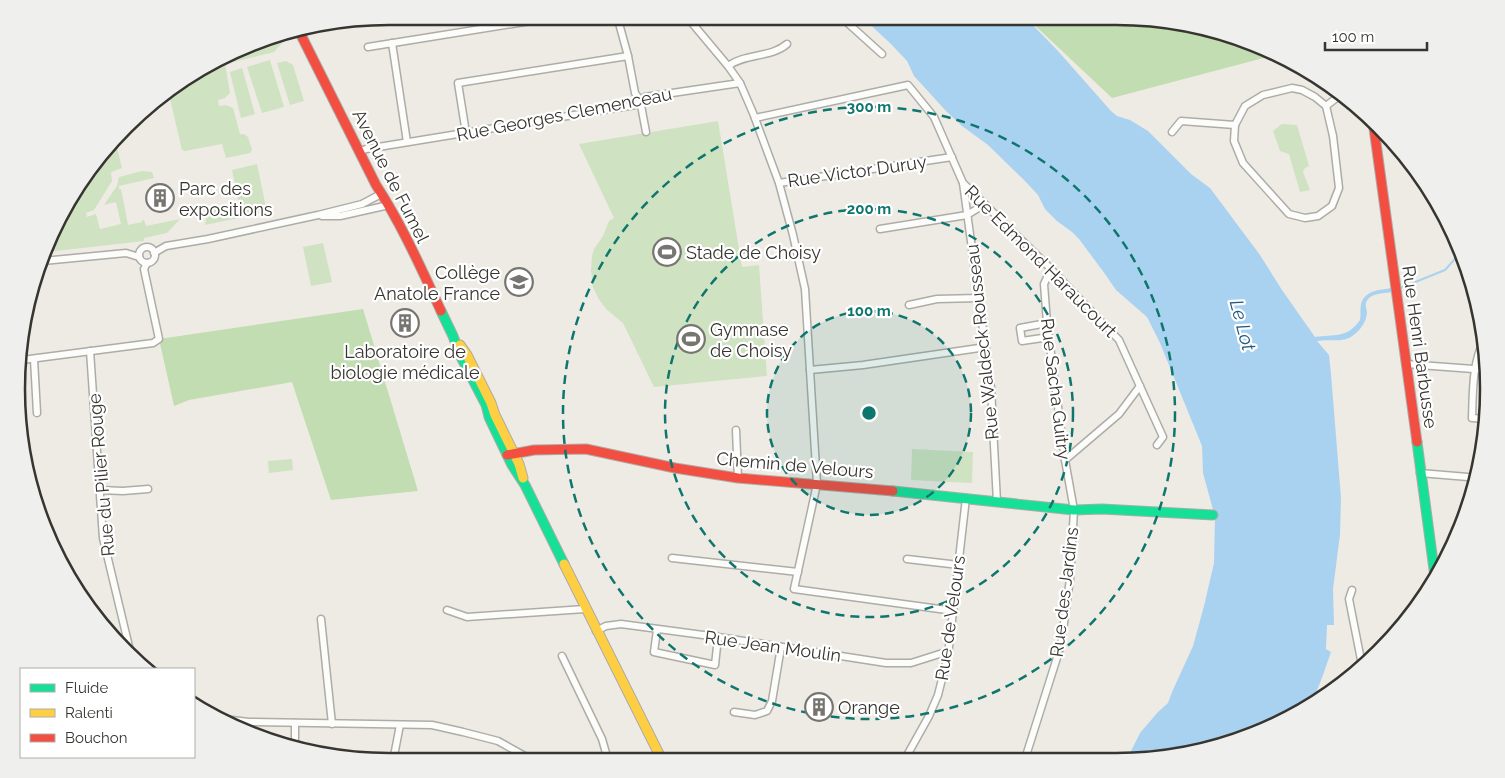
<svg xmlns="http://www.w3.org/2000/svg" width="1505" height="778" font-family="Raleway,sans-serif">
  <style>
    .green { fill: #cfe2c2 }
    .forest { fill: #c1ddb1 }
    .water { fill: #a9d2f1 }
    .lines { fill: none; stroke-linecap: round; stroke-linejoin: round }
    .stream { stroke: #a9d2f1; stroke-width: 2 }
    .street-casing { stroke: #aeaca6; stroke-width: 9 }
    .fast-casing { stroke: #aeaca6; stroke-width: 11 }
    .slow-casing { stroke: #aeaca6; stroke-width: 11 }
    .jam-casing { stroke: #aeaca6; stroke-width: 11 }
    .street { stroke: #fcfcfb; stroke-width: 6 }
    .fast { stroke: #16e098; stroke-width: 9 }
    .slow { stroke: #ffcf43; stroke-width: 9 }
    .jam { stroke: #f24e42; stroke-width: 9 }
    .ring { fill: none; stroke: #0f766e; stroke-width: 2.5; stroke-dasharray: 9 6 }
    .labels { text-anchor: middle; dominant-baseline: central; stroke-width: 4.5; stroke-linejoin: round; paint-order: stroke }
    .street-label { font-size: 18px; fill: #373530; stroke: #fff }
    .poi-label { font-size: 18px; fill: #373530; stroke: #fff; text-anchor: start }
    .water-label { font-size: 19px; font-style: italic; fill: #215980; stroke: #fff }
    .rim { fill: none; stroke: #373530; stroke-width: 2.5 }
    .centre { fill: #0f766e; stroke: #fff; stroke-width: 2.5 }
    .ring-label { font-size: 15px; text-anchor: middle; font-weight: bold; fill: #0f766e; stroke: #fff; stroke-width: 4.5; stroke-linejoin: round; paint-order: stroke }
  </style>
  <rect width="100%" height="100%" fill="#eeebe4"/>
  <!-- green -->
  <g class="green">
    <path d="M292,32L294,36L283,42L274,52L225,64L230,93L225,98L218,100L219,106L226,105L233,108L240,134H244L248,137L252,150L250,153L226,158L222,144L185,151L182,150L168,90L269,36Z"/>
    <path d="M270,60L284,107L262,113L247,67Z"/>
    <path d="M286,61L293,65L304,101L290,105L277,63Z"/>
    <path d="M242,68L255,114L241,118L230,72Z"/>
    <path d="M718,121L742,267L759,265L767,376L654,387L623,323L606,309L598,298L593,287L591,271L592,256L594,249L603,236L609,221L614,218L579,144Z"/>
    <path d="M1282,124L1297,125L1309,166L1305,168L1303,172L1310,190L1300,192L1289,154L1280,151L1273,131Z"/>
    <path d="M116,143L122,168L111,172L112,181L94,210L86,213L87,217L96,214L100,229L121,224L116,202L104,205L117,186L119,177L142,171L152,172L154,178L119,186V189H121L128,225L142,222V220H144L146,226L180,219L167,233L144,238V241L47,252L79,182Z"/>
    <path d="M257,164L267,212L205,225L207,213L212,209L239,203L232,170Z"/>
    <path d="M323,243L332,282L311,286L303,247Z"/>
    <path d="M912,449L973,452L972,483L911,480Z"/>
    <path d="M292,459L293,470L269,473L268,461Z"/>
  </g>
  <!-- forest -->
  <g class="forest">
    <path d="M1026,17H1140L1213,29L1279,54L1112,98Z"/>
    <path d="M363,309L418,491L331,500L292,382L189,400L174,406L159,339Z"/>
  </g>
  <!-- water -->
  <path class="water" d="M862,17H1025L1058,51L1111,111L1117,116L1130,120L1148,131L1191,174L1210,188L1260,255L1282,290L1315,337C1334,334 1347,339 1360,320C1361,315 1360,309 1361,304C1365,290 1380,290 1392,288L1393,292C1386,293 1375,293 1369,298C1364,303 1366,307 1367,312C1367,323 1357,334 1349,338C1340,342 1327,339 1317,341L1329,355L1331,374L1341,498L1340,535L1333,589L1334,625H1327L1326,649L1331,652L1323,675L1316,693L1310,702L1300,708L1294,715L1258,733L1165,759H1130L1131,751L1140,733L1158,712L1168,703L1172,692L1193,646L1204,606L1214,563L1215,517L1203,473L1202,446L1160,343L1147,317L1116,290L1105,274L1079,239L1072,232L1057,221L1045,209L1038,195L1025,181L988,145L962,126L946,111L914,76L907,61L891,44Z"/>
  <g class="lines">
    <!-- stream -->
    <path class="stream" d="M1398,289L1445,270L1461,252"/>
    <defs>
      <g id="street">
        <path d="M617,16L628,56L635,93L640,100L646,132"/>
        <path d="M687,17L728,66L740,83L753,113L779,183L952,157"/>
        <path d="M841,17L882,54"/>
        <path d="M392,43L407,142"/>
        <path d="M368,47L562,16"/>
        <path d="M728,66C746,53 771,58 787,44"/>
        <path d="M1292,88L1302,90L1315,97L1326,106L1333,136L1339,188L1332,206L1318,216L1305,218L1289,214L1243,163L1234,141L1235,125L1245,106L1263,95Z"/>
        <path d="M1326,106L1343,93"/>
        <path d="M755,118L908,85L934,117L963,183L1051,269L1119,340L1163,437L1157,445"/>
        <path d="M1172,132L1181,121L1235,125"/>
        <path d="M466,133L458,83L628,56"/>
        <path d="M359,152L366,149L635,105L645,97L740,83"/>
        <path d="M779,183L793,235L805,289L817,484L794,589L954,611"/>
        <path d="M963,183L991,388L997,502"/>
        <path d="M1431,196V192"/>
        <path d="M322,216H340L389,205"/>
        <path d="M880,229L967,215L985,204"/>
        <circle cx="147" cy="255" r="8"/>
        <path d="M154,253L166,246L208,239L318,215L362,204L381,194"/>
        <path d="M43,261L126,253L139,257"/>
        <path d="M909,305L937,299L979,298"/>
        <path d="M1047,323L1020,328L1022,341L1049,337"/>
        <path d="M1485,338C1472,363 1473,390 1472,418L1487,419"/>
        <path d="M90,351L103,538L131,655"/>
        <path d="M34,359L37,413"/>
        <path d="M22,360L153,343L159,339L144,269L147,263"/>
        <path d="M1406,364L1487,370"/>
        <path d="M810,370L863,365L986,347"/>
        <path d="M736,430L738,478"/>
        <path d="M1065,460L1119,414L1140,386"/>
        <path d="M1420,473L1468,477"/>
        <path d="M99,490L123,491L148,489"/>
        <path d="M672,558L798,572"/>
        <path d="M907,559L959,565"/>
        <path d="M1352,590L1349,599L1362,665"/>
        <path d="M447,610L467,617L585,609"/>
        <path d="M321,619L332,724"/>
        <path d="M657,630L654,652L715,665L718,637"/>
        <path d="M596,631L606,626L621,624L718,637L886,663H911L949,651"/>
        <path d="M562,656L602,739L608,760"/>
        <path d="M734,712L755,715L767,711L772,701L781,647"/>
        <path d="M215,718L249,722L432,725L463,732L498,741L532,760"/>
        <path d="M295,723V749"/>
        <path d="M738,757L748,760"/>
        <path d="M905,759L929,716L938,695L948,655L966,498"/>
        <path d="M1025,759L1061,645L1070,579L1074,510L1065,460L1047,323L1044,284L1051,269"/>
        <path d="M393,761L400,725"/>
      </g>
      <g id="fast">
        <path d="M441,311L453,336L460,355L486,405L489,417L512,465L525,485L564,564"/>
        <path d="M1417,442L1435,577"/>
        <path d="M893,491L1074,510L1102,509L1213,515"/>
      </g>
      <g id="slow">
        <path d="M460,345L467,355L491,403L495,415L519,464L523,478"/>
        <path d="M564,564L662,760"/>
      </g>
      <g id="jam">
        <path d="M299,31L376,185C402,225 421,268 441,311"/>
        <path d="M1373,121L1417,442"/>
        <path d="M507,455L534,450L586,449L675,468L738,478L893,491"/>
      </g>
    </defs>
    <!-- street casing -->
    <use href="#street" class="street-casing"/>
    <!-- fast casing -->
    <use href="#fast" class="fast-casing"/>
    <!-- slow casing -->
    <use href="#slow" class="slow-casing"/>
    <!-- jam casing -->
    <use href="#jam" class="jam-casing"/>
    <!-- street -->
    <use href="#street" class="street"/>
    <!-- fast -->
    <use href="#fast" class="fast"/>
    <!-- slow -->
    <use href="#slow" class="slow"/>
    <!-- jam -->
    <use href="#jam" class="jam"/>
  </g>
  <!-- distance rings -->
  <circle cx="869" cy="413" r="102" fill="#0f766e" fill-opacity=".12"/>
  <g class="ring">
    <circle cx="869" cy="413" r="102"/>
    <circle cx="869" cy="413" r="204"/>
    <circle cx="869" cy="413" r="306"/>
  </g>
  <!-- icons -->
  <defs>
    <symbol id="building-ring" viewBox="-11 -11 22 22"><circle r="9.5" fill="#fff" stroke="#77756f" stroke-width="1.5"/><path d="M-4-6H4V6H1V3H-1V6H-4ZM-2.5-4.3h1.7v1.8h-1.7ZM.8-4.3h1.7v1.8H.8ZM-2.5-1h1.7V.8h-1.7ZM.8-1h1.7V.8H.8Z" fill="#77756f"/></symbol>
    <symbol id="stadium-ring" viewBox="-11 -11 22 22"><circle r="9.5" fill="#fff" stroke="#77756f" stroke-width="1.5"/><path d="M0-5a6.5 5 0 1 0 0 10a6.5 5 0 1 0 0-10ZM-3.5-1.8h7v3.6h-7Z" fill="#77756f"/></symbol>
    <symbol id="school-ring" viewBox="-11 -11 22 22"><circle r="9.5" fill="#fff" stroke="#77756f" stroke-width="1.5"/><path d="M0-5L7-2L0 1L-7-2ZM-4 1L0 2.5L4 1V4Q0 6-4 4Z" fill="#77756f"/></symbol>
  </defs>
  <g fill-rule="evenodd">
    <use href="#building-ring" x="144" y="182" width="32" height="32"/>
    <use href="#stadium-ring" x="651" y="236" width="32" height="32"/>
    <use href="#school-ring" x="503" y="266" width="32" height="32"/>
    <use href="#building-ring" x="389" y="307" width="32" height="32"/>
    <use href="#stadium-ring" x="675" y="323" width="32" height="32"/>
    <use href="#building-ring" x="803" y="691" width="32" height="32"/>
  </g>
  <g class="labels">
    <!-- street labels -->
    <g class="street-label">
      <text transform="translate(564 114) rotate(-11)">Rue Georges Clemenceau</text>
      <text transform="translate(857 171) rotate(-8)">Rue Victor Duruy</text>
      <text transform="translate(391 176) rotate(63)">Avenue de Fumel</text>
      <text transform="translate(1041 261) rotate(45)">Rue Edmond Haraucourt</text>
      <text transform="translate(982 342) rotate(-96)">Rue Waldeck Rousseau</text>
      <text transform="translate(1420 347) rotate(82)">Rue Henri Barbusse</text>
      <text transform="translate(1056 389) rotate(83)">Rue Sacha Guitry</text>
      <text transform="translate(795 465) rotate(5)">Chemin de Velours</text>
      <text transform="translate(101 475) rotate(-95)">Rue du Pilier Rouge</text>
      <text transform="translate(1064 592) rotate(-83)">Rue des Jardins</text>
      <text transform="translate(950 618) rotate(-82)">Rue de Velours</text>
      <text transform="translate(773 646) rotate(8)">Rue Jean Moulin</text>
    </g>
    <!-- poi labels -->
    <g class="poi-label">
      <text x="179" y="188">Parc des<tspan x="179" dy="21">expositions</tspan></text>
      <text x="686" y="252">Stade de Choisy</text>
      <text x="500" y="272" text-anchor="end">Collège<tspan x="500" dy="21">Anatole France</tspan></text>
      <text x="710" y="329">Gymnase<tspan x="710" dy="21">de Choisy</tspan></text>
      <text x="405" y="351" text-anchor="middle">Laboratoire de<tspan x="405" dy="21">biologie médicale</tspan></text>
      <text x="838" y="707">Orange</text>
    </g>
    <!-- water labels -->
    <g class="water-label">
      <text transform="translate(1243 325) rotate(75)">Le Lot</text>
    </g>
  </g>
  <!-- crop -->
  <path d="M0 0H1505V778H0ZM389 25H1116A364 364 0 0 1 1480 389V389A364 364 0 0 1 1116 753H389A364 364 0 0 1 25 389V389A364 364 0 0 1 389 25Z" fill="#efefee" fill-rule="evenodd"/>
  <path class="rim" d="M389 25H1116A364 364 0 0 1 1480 389V389A364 364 0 0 1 1116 753H389A364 364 0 0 1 25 389V389A364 364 0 0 1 389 25Z"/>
  <circle cx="869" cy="413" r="8" class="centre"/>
  <g class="ring-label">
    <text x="869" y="112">300 m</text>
    <text x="869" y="214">200 m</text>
    <text x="869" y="316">100 m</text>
  </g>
  <!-- legend -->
  <rect x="20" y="668" width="175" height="90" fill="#ffffff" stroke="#afaeac"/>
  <rect x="30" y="684" width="25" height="8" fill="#16e098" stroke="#afaeac"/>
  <text x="65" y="693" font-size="15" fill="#373530">Fluide</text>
  <rect x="30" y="709" width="25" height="8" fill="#ffcf43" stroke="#afaeac"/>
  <text x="65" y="718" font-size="15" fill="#373530">Ralenti</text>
  <rect x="30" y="734" width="25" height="8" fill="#f24e42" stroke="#afaeac"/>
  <text x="65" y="743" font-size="15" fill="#373530">Bouchon</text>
  <!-- scale -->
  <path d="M1325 42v8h102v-8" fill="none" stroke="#373530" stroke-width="2.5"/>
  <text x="1332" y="42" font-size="15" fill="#373530" stroke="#ffffff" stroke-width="4" paint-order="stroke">100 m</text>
</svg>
